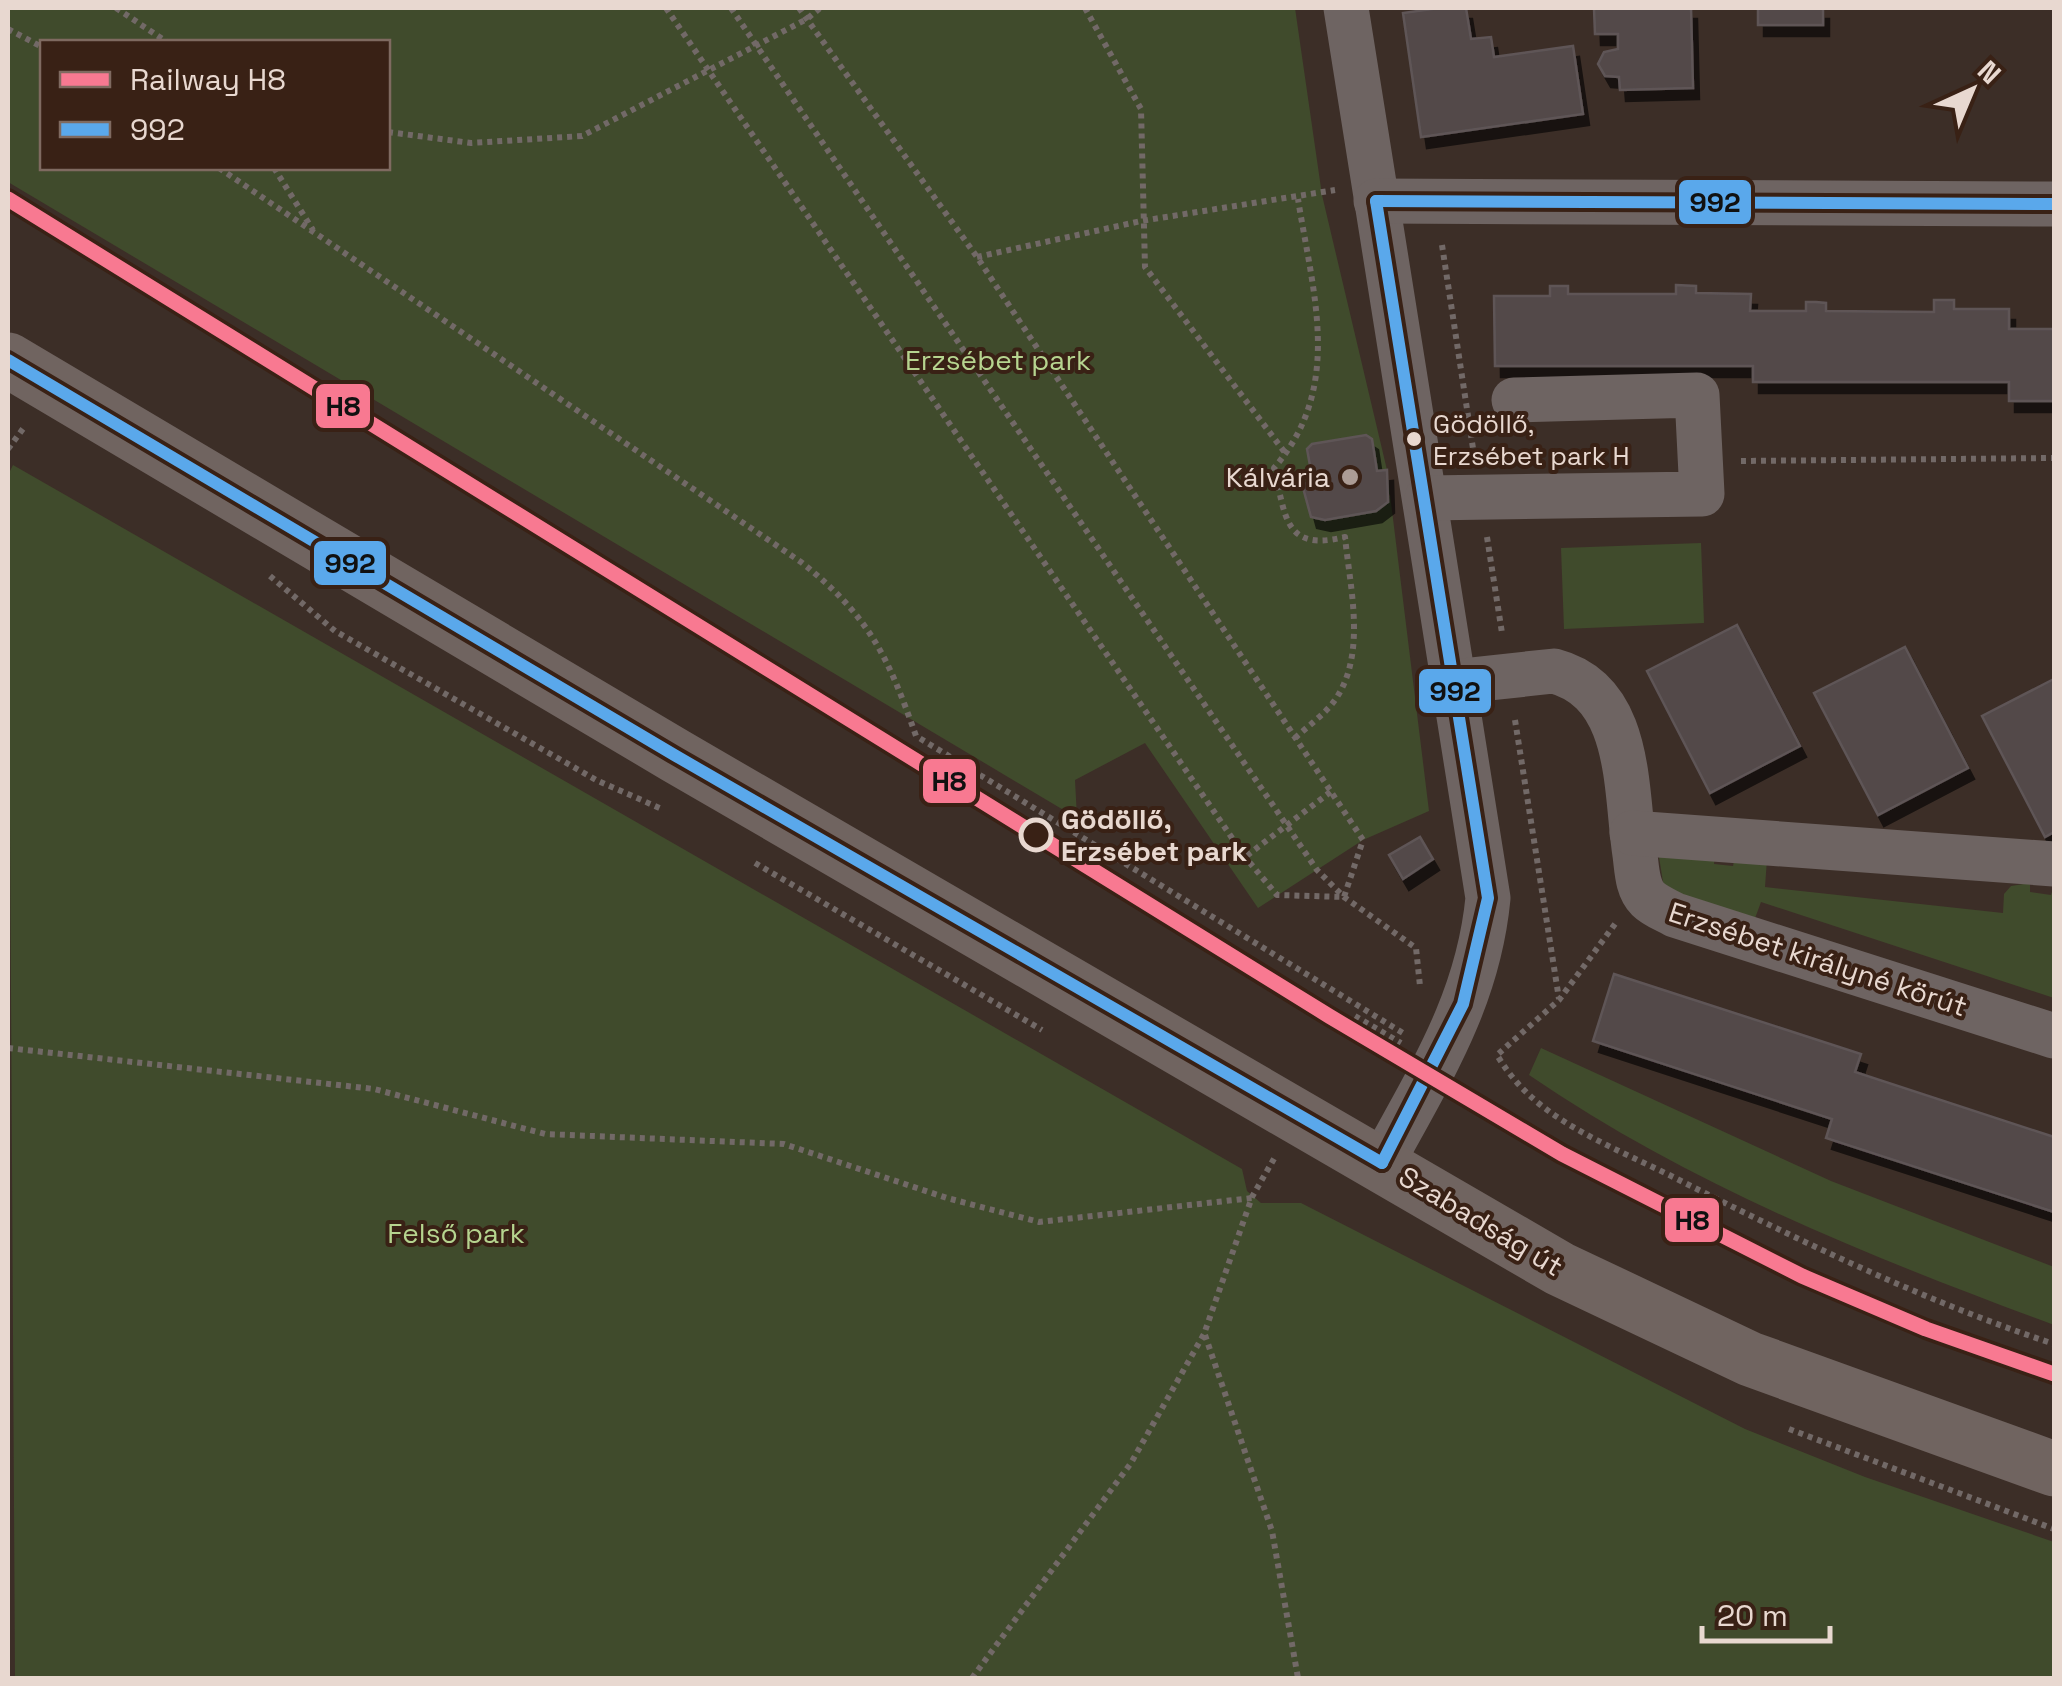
<svg xmlns="http://www.w3.org/2000/svg" width="2062" height="1686" font-family="'Space Grotesk',sans-serif">
  <style>
    .green { fill: #404b2c; fill-rule: evenodd }
    .building { fill: #524a4a; stroke: #5e5557; stroke-width: 2.5; filter: url(#shadow) }
    .lines { fill: none; stroke-linecap: round; stroke-linejoin: round }
    .path { stroke: #726967; stroke-width: 6; stroke-dasharray: 5 5; stroke-linecap: butt }
    .minor { stroke: #6e6462; stroke-width: 45 }
    .primary { stroke: #706460; stroke-width: 55 }
    .bus-1-casing { stroke: #392115; stroke-width: 20 }
    .bus-1 { stroke: #5aa8eb; stroke-width: 12 }
    .rail-1-casing { stroke: #392115; stroke-width: 22 }
    .rail-1 { stroke: #f87991; stroke-width: 15 }
    .bus-dot { fill: #e8d8d0; stroke: #392115; stroke-width: 4 }
    .poi-dot { fill: #ac9c95; stroke: #392115; stroke-width: 4 }
    .stop-dot { fill: #392115; stroke: #e8d8d0; stroke-width: 5 }
    .labels { text-anchor: middle; dominant-baseline: central; stroke-width: 8; stroke-linejoin: round; paint-order: stroke }
    .bus-label { font-size: 26px; fill: #e8d8d0; stroke: #392115; text-anchor: start }
    .park-label { font-size: 28px; fill: #b6d48f; stroke: #392115 }
    .poi-label { font-size: 28px; fill: #e8d8d0; stroke: #392115; text-anchor: end }
    .stop-label { font-size: 28px; font-weight: bold; fill: #e8d8d0; stroke: #392115; text-anchor: start }
    .street-label { font-size: 28px; fill: #e8d8d0; stroke: #392115 }
    .line-badge { stroke: #392115; stroke-width: 4 }
    .pale-badge-label { font-size: 28px; text-anchor: middle; font-weight: bold; fill: #111 }
  </style>
  <defs>
    <filter id="shadow"><feDropShadow dx="6" dy="11" stdDeviation="0" flood-color="#0009"/></filter>
  </defs>
  <rect width="100%" height="100%" fill="#3c2e27"/>
  <!-- green -->
  <g class="green">
    <path d="M8,8H1295L1322,195L1387,470L1429,811L1363,840L1258,908L1145,743L1075,780L1077,818L8,182ZM42,42H388V168H42Z"/>
    <path d="M13,465L1242,1169L1247,1191L1261,1203H1301L1745,1429L1865,1477L2054,1542V1678H15L8,475Z"/>
    <path d="M1701,543L1704,623L1564,629L1561,548Z"/>
    <path d="M1715,855L1714,864L1733,866L1735,856L1767,859L1765,887L2003,913L2004,894L2011,886L2030,883V892L2051,895L2054,885V998L1761,902L1754,921L1664,888L1659,857Z"/>
    <path d="M1541,1048L1831,1181L2054,1267V1325C1871,1257 1691,1186 1529,1075Z"/>
  </g>
  <!-- building -->
  <g class="building">
    <path d="M1439,8H1466L1471,39L1491,37L1494,57L1573,46L1583,114L1421,137L1403,13Z"/>
    <path d="M1594,8H1691L1693,88L1620,90L1619,77L1605,76L1598,64L1604,52L1618,49V34H1595Z"/>
    <rect x="1758" y="8" width="65" height="17"/>
    <path d="M1676,285L1696,286V293L1751,294L1750,311H1806V302H1816L1826,303V311L1934,312V300H1954V309H2009V329H2054V401H2009V382H1753V366H1495L1494,296H1550V286H1568V294H1676Z"/>
    <path d="M1366,435L1372,439L1377,471L1387,470L1388,502L1376,511L1325,520L1311,517L1302,484L1313,482L1307,449L1312,444Z"/>
    <path d="M1737,625L1800,746L1710,793L1647,671Z"/>
    <path d="M1905,647L1968,768L1878,815L1814,693Z"/>
    <path d="M2054,679V832L2045,837L1982,716Z"/>
    <path d="M1420,837L1433,859L1403,879L1389,855Z"/>
    <path d="M1614,974L1861,1054L1855,1072L2054,1137V1212L1826,1138L1832,1119L1593,1041Z"/>
  </g>
  <g class="lines">
    <!-- path -->
    <g class="path">
      <path d="M116,8L167,42"/>
      <path d="M666,8L1245,857L1333,790"/>
      <path d="M731,8L1317,870L1344,897L1416,948L1420,986"/>
      <path d="M799,8L977,257L1363,840L1344,897L1277,895L1245,857"/>
      <path d="M1085,8L1141,109L1145,267L1286,454"/>
      <path d="M8,29L42,47"/>
      <path d="M388,132L471,143L582,136L807,19L820,8"/>
      <path d="M219,168L801,562C869,616 888,656 916,736L1403,1033"/>
      <path d="M274,168L313,230"/>
      <path d="M1442,245L1474,455"/>
      <path d="M977,257L1141,221L1335,190"/>
      <path d="M8,449L25,426"/>
      <path d="M1741,461L2054,458"/>
      <path d="M1487,537L1502,633"/>
      <path d="M270,576L335,631L598,781L662,809"/>
      <path d="M1515,720L1559,999"/>
      <path d="M1295,738C1308,726 1325,714 1335,700C1367,654 1350,588 1345,537C1284,552 1286,517 1274,468C1344,387 1313,294 1298,199"/>
      <path d="M755,863L1042,1030"/>
      <path d="M1615,924L1559,1000L1497,1055C1509,1075 1523,1091 1542,1106C1583,1138 1637,1158 1683,1182C1804,1243 1927,1302 2054,1344"/>
      <path d="M1355,1016L1401,1043"/>
      <path d="M8,1048L374,1089L545,1134L784,1144L947,1198L1039,1222L1252,1198"/>
      <path d="M1205,1335L1272,1531L1298,1678"/>
      <path d="M1789,1429L2054,1529"/>
      <path d="M972,1678L1131,1463L1204,1334L1252,1197L1275,1157"/>
    </g>
    <!-- minor -->
    <g class="minor">
      <path d="M1346,8L1488,898C1478,1001 1430,1074 1382,1163"/>
      <path d="M1376,201L2054,204"/>
      <path d="M1427,498L1702,494L1697,395L1514,400"/>
      <path d="M1452,682L1554,671C1633,692 1625,789 1635,855C1637,870 1637,888 1648,899C1655,906 1666,910 1675,915L2054,1036"/>
      <path d="M1632,833L2054,864"/>
    </g>
    <!-- primary -->
    <path class="primary" d="M8,360L676,756L1560,1269L1750,1359L2054,1469"/>
    <defs>
      <g id="bus-1">
        <path d="M1376,201L1488,898L1463,1004L1382,1163"/>
        <path d="M1376,201L2054,204"/>
        <path d="M8,360L676,756L1382,1163"/>
      </g>
    </defs>
    <!-- bus-1 casing -->
    <use href="#bus-1" class="bus-1-casing"/>
    <!-- bus-1 -->
    <use href="#bus-1" class="bus-1"/>
    <defs>
      <path id="rail-1" d="M8,199L1329,1016L1562,1154L1802,1276L1926,1329L2054,1374"/>
    </defs>
    <!-- rail-1 casing -->
    <use href="#rail-1" class="rail-1-casing"/>
    <!-- rail-1 -->
    <use href="#rail-1" class="rail-1"/>
  </g>
  <!-- markers -->
  <circle class="bus-dot" cx="1414" cy="439" r="9"/>
  <circle class="poi-dot" cx="1350" cy="477" r="10"/>
  <circle class="stop-dot" cx="1036" cy="835" r="15"/>
  <g class="labels">
    <!-- bus labels -->
    <g class="bus-label">
      <text x="1433" y="424">Gödöllő,<tspan x="1433" dy="32">Erzsébet park H</tspan></text>
    </g>
    <!-- park labels -->
    <g class="park-label">
      <text x="998" y="360">Erzsébet park</text>
      <text x="456" y="1233">Felső park</text>
    </g>
    <!-- poi labels -->
    <g class="poi-label">
      <text x="1330" y="477">Kálvária</text>
    </g>
    <!-- stop labels -->
    <g class="stop-label">
      <text x="1061" y="819">Gödöllő,<tspan x="1061" dy="32">Erzsébet park</tspan></text>
    </g>
    <!-- street labels -->
    <g class="street-label">
      <text transform="translate(1818 959) rotate(18)">Erzsébet királyné körút</text>
      <text transform="translate(1481 1221) rotate(31)">Szabadság út</text>
    </g>
  </g>
  <g class="line-badge">
    <rect x="1677" y="178" width="76" height="48" rx="10" fill="#5aa8eb"/>
    <rect x="314" y="382" width="58" height="48" rx="10" fill="#f87991"/>
    <rect x="312" y="539" width="76" height="48" rx="10" fill="#5aa8eb"/>
    <rect x="1417" y="667" width="76" height="48" rx="10" fill="#5aa8eb"/>
    <rect x="921" y="757" width="57" height="48" rx="10" fill="#f87991"/>
    <rect x="1663" y="1196" width="58" height="48" rx="10" fill="#f87991"/>
  </g>
  <g class="pale-badge-label">
    <text x="1715" y="212">992</text>
    <text x="343" y="416">H8</text>
    <text x="350" y="573">992</text>
    <text x="1455" y="701">992</text>
    <text x="949" y="791">H8</text>
    <text x="1692" y="1230">H8</text>
  </g>
  <!-- border -->
  <rect width="2062" height="1686" fill="none" stroke="#e8d8d0" stroke-width="20"/>
  <!-- legend -->
  <rect x="40" y="40" width="350" height="130" fill="#392115" stroke="#7f6a60" stroke-width="2.5"/>
  <rect x="60" y="72" width="50" height="15" fill="#f87991" stroke="#7f6a60" stroke-width="2.5"/>
  <text x="130" y="90" font-size="30" fill="#e8d8d0">Railway H8</text>
  <rect x="60" y="122" width="50" height="15" fill="#5aa8eb" stroke="#7f6a60" stroke-width="2.5"/>
  <text x="130" y="140" font-size="30" fill="#e8d8d0">992</text>
  <!-- north arrow -->
  <g transform="translate(1972 90) rotate(44)" stroke="#392115" stroke-width="8" paint-order="stroke">
  <path d="M0-8L18 38L0 25L-18 38Z" fill="#e8d8d0"/>
  <text y="-15" font-size="28" font-weight="bold" text-anchor="middle" fill="#e8d8d0">N</text>
  </g>
  <!-- scale -->
  <path d="M1702 1626v15h128v-15" fill="none" stroke="#e8d8d0" stroke-width="5"/>
  <text x="1717" y="1626" font-size="30" fill="#e8d8d0" stroke="#392115" stroke-width="8" paint-order="stroke">20 m</text>
</svg>
